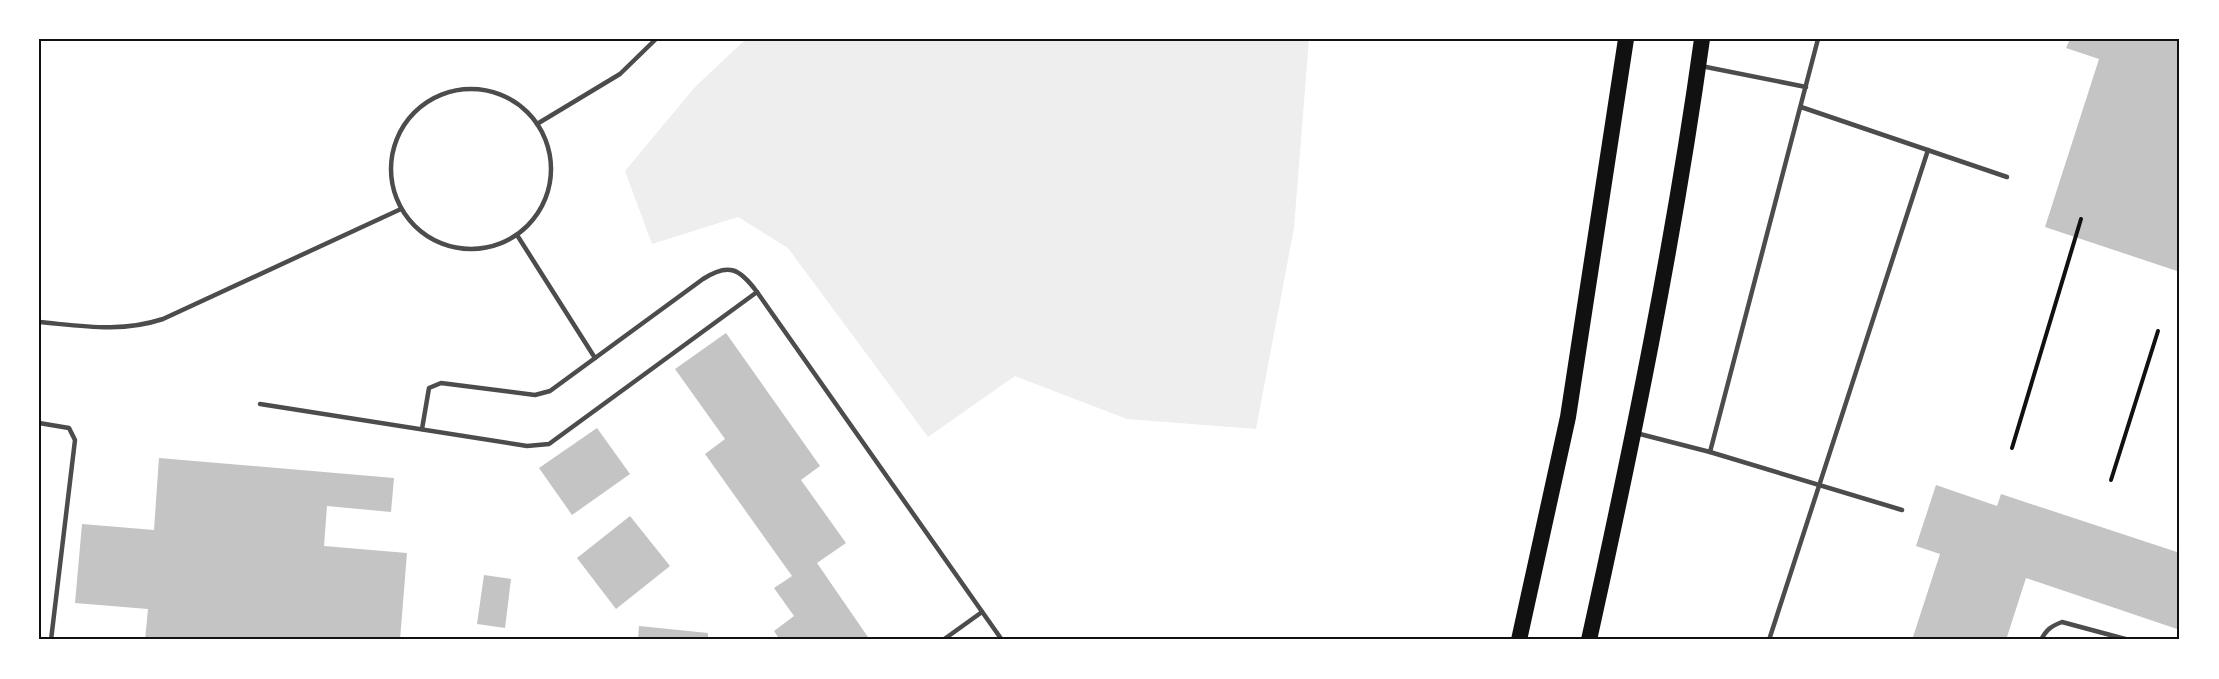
<svg xmlns="http://www.w3.org/2000/svg" width="2219" height="679" font-family="'DejaVu Sans',sans-serif">
  <style>
    .green { fill: #eee }
    .building { fill: #c4c4c4 }
    .lines { fill: none; stroke-linecap: round; stroke-linejoin: round }
    .path { stroke: #111; stroke-width: 4 }
    .service { stroke: #4c4c4c; stroke-width: 4.5 }
    .trunk { stroke: #111; stroke-width: 16 }
    .neatline { fill: none; stroke: #111; stroke-width: 2 }
  </style>
  <rect width="100%" height="100%" fill="#fff"/>
  <!-- green -->
  <path class="green" d="M746,39H1309L1294,228L1256,429L1127,419L1015,376L928,437L788,248L738,217L652,244L625,171L695,87Z"/>
  <!-- building -->
  <g class="building">
    <path d="M2070,39H2180V272L2045,227L2099,59L2066,48Z"/>
    <path d="M726,333L820,466L801,480L846,543L817,563L870,640H780L774,631L794,616L774,588L792,576L705,454L725,439L675,369Z"/>
    <path d="M597,428L630,474L572,515L539,468Z"/>
    <path d="M159,458L394,478L391,512L327,506L324,546L407,553L400,640H145L148,609L75,603L82,524L154,530Z"/>
    <path d="M1936,485L1997,506L2001,494L2180,553V630L2026,578L2006,640H1912L1940,554L1916,546Z"/>
    <path d="M630,516L670,566L616,609L577,558Z"/>
    <path d="M484,575L511,579L505,628L477,624Z"/>
    <path d="M639,626L708,633V640H638Z"/>
  </g>
  <g class="lines">
    <!-- path -->
    <g class="path">
      <path d="M2012,448L2081,219"/>
      <path d="M2111,480L2158,331"/>
    </g>
    <!-- service -->
    <g class="service">
      <path d="M1701,66L1806,87"/>
      <circle cx="471" cy="169" r="80"/>
      <path d="M1801,107L2007,177"/>
      <path d="M537,124L620,74L656,39"/>
      <path d="M517,235L595,358"/>
      <path d="M39,322C83,326 120,333 163,319L401,209"/>
      <path d="M260,404L527,446L549,444L757,292"/>
      <path d="M39,423L69,428L75,440L51,640"/>
      <path d="M422,429L429,388L441,383L535,395L550,391L703,279C729,262 740,269 757,292L1002,640"/>
      <path d="M1636,433L1710,452L1902,510"/>
      <path d="M1710,452L1818,39"/>
      <path d="M943,640L982,612"/>
      <path d="M1769,640L1928,150"/>
      <path d="M2041,640C2046,630 2051,626 2062,622L2129,640"/>
    </g>
    <!-- trunk -->
    <g class="trunk">
      <path d="M1519,640L1568,417L1626,39"/>
      <path d="M1589,640C1633,441 1674,241 1702,39"/>
    </g>
  </g>
  <!-- border -->
  <rect width="2219" height="679" fill="none" stroke="#ffffff" stroke-width="81"/>
  <rect x="40" y="40" width="2138" height="598" class="neatline"/>
</svg>
